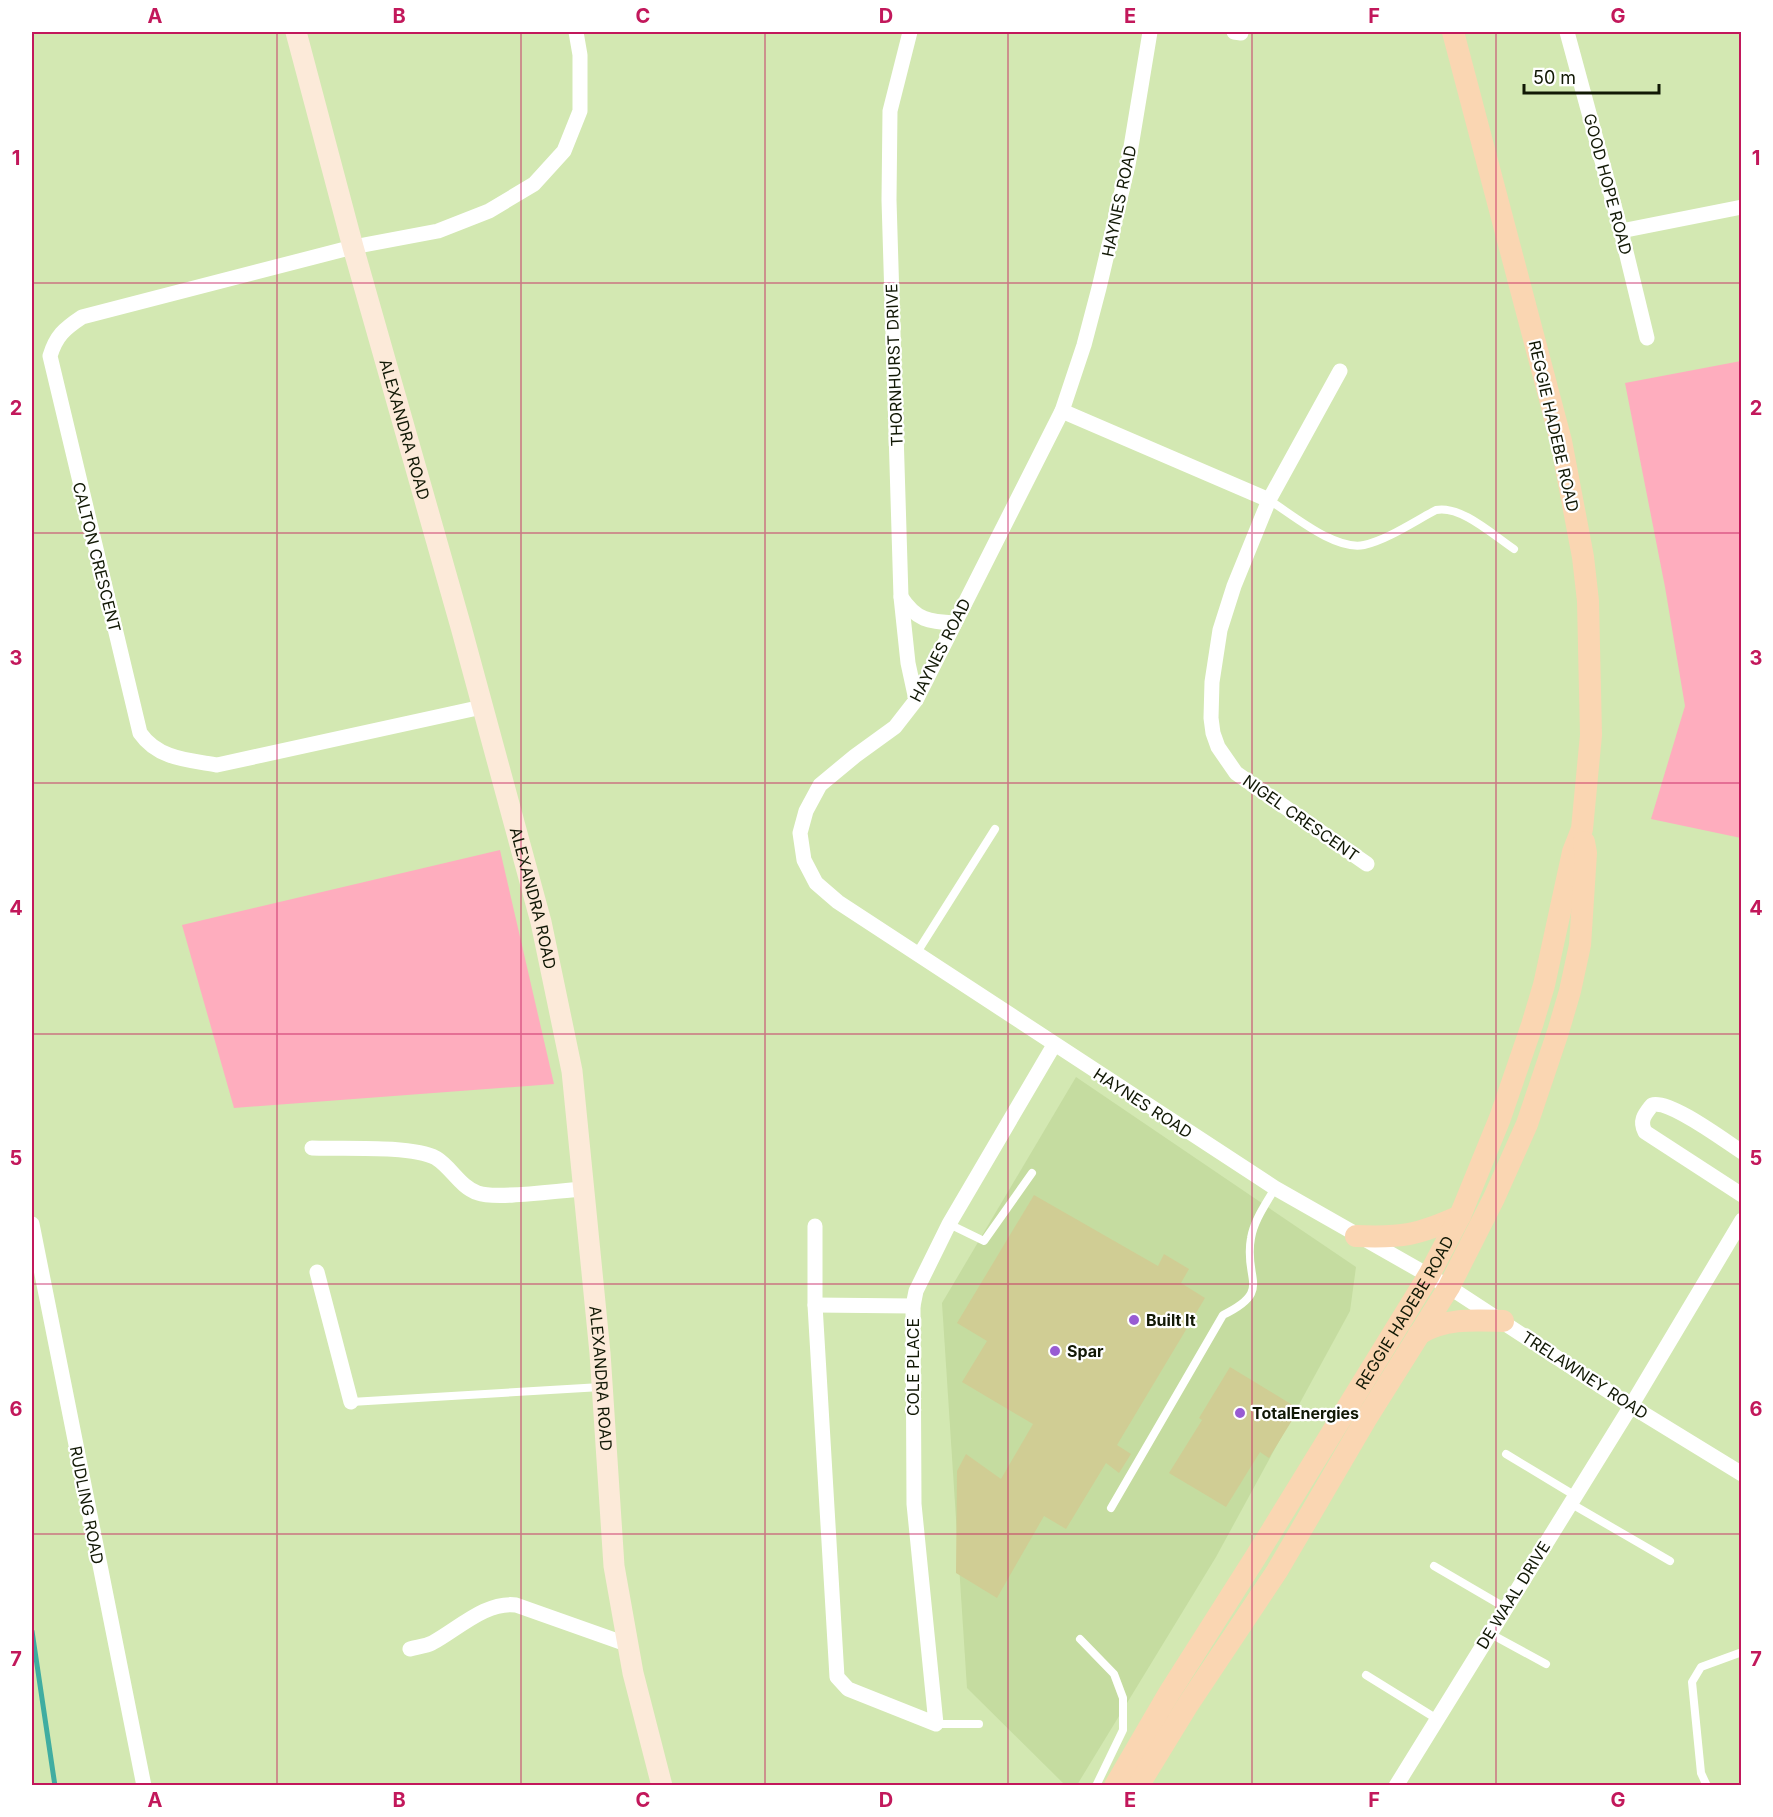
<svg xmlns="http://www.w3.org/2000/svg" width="1773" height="1817" font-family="Inter,sans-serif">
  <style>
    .built { fill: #c5dca0 }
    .green { fill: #feadbe }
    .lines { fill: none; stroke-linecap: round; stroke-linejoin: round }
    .stream { stroke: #40ada1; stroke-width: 5 }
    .building { fill: #d0cd94 }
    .lane { stroke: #fff; stroke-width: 8 }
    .street { stroke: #fff; stroke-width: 15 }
    .secondary { stroke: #fcead9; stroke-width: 21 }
    .primary { stroke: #fad6b2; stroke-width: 22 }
    .grid { fill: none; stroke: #c2185b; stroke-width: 1.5; stroke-opacity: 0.55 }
    .poi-dot { fill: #985cd3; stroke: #fff; stroke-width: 2 }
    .labels { text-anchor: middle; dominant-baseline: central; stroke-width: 4.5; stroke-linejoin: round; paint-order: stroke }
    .street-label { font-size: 16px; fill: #111805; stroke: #fff }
    .poi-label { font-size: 16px; font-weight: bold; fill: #111805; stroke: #fff; text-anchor: start }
    .neatline { fill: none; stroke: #c2185b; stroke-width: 2 }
    .grid-label { font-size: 20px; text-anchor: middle; font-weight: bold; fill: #c2185b }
  </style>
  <rect width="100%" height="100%" fill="#d3e8b2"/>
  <!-- built -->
  <path class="built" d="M1076,1077L1356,1267L1350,1311L1216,1557L1077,1785H1065L967,1688L942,1303Z"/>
  <!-- green -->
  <g class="green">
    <path d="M1741,361H1742L1741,838L1651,819L1685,706L1665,587L1625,383Z"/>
    <path d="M500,850L554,1084L234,1108L182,925Z"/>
  </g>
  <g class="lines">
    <!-- stream -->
    <path class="stream" d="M32,1631L55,1786"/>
  </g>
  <!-- building -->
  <g class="building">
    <path d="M1034,1195L1158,1266L1164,1254L1189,1269L1181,1283L1205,1298L1117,1445L1131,1454L1119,1473L1106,1463L1066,1529L1044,1516L997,1598L956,1573L957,1471L966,1454L1001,1479L1033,1424L962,1382L987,1341L957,1323Z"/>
    <path d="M1230,1367L1299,1409L1269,1458L1260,1452L1226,1507L1169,1473L1202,1420L1199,1418Z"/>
  </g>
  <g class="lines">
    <!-- lane -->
    <g class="lane">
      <path d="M1269,500C1293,515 1335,551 1364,545C1387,540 1415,521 1436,510C1461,505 1493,535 1514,549"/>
      <path d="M916,954L995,829"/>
      <path d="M949,1224L984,1241L1032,1173"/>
      <path d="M351,1402L601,1387"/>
      <path d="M1506,1454L1574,1495"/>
      <path d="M1570,1503L1670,1561"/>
      <path d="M1111,1508L1223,1315C1274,1290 1243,1280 1251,1238C1254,1220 1266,1204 1275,1188"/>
      <path d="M1434,1566L1506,1608"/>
      <path d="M1489,1633L1546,1664"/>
      <path d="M1080,1639L1114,1674L1123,1698V1730L1096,1786"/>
      <path d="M1366,1675L1437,1719"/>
      <path d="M936,1724H979"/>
      <path d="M1707,1786L1701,1773L1692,1682L1701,1667L1742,1652"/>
    </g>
    <!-- street -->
    <g class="street">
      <path d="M910,32L890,111L889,200L901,597L908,663L916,700"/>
      <path d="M1150,32L1128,165L1099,288L1084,345L1062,411L916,700L895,727L855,756L820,785L806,811L800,833L804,860L816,883L838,902L1275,1188L1449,1287L1631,1406L1742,1474"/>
      <path d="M1234,32L1241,33"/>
      <path d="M1567,32L1621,231L1647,338"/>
      <path d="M1621,231L1742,207"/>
      <path d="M1340,371L1269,500L1234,586L1220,630L1212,682L1211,718L1213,733L1218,747L1236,773L1367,864"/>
      <path d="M1062,411L1269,500"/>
      <path d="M901,597C916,620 929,622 955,623"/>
      <path d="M482,707L217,765C188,760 158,759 140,733L50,356C56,336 64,329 82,317L353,247L438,231L489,211L534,184L564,151L580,111V55L576,32"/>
      <path d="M312,1148C341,1149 412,1145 436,1158C451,1167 460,1187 478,1193C496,1200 561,1190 584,1189"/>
      <path d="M1742,1152C1725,1141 1669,1099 1652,1105C1645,1114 1639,1120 1645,1132L1742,1195"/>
      <path d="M32,1224L144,1786"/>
      <path d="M815,1226V1305L837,1677L848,1689L936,1724L914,1504L913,1306L916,1291L949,1224L1054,1045"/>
      <path d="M317,1272L351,1402"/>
      <path d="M815,1305L913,1306"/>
      <path d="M410,1649C417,1647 426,1646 432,1643C458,1629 486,1601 516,1605L629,1645"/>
      <path d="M1396,1786L1631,1406L1742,1220"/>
    </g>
    <!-- secondary -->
    <path class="secondary" id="s1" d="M296,32L353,247L461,627L541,922L572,1071L600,1353L614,1566L633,1673L662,1786"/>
    <!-- primary -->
    <g class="primary">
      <path d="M1356,1236C1402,1238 1418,1235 1460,1216"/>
      <path d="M1419,1334C1444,1318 1474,1320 1503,1321"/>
      <path id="s2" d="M1115,1786L1168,1695L1255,1558L1429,1275L1460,1216L1500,1118L1532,1025L1544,985L1573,852L1582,829L1591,735L1588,601L1583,557L1561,441L1453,32"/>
      <path d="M1138,1786L1187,1706L1277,1571L1366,1419L1449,1287L1494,1198L1527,1124L1558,1032L1570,991L1580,945L1586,853L1584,842"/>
    </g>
  </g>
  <!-- grid -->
  <path class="grid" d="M277,32V1786M521,32V1786M765,32V1786M1008,32V1786M1252,32V1786M1496,32V1786M32,283H1742M32,533H1742M32,783H1742M32,1034H1742M32,1284H1742M32,1534H1742"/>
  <!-- markers -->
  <g class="poi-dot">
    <circle cx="1134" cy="1320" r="6"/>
    <circle cx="1055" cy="1351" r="6"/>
    <circle cx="1240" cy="1413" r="6"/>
  </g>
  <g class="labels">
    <!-- street labels -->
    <g class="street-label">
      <text transform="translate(1608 184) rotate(75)">GOOD HOPE ROAD</text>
      <text transform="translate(1119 201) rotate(-78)">HAYNES ROAD</text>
      <text transform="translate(894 365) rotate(-92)">THORNHURST DRIVE</text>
      <text transform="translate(1554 426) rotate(77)">REGGIE HADEBE ROAD</text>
      <text stroke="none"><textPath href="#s1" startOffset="412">ALEXANDRA ROAD</textPath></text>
      <text transform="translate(97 557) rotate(76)">CALTON CRESCENT</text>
      <text transform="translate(940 650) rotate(-63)">HAYNES ROAD</text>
      <text transform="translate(1301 818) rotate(35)">NIGEL CRESCENT</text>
      <text stroke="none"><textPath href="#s1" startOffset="898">ALEXANDRA ROAD</textPath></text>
      <text transform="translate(1143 1103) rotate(33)">HAYNES ROAD</text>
      <text stroke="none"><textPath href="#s2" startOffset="555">REGGIE HADEBE ROAD</textPath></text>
      <text transform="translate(913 1367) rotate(-90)">COLE PLACE</text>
      <text transform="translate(1585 1375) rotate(33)">TRELAWNEY ROAD</text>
      <text stroke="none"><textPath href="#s1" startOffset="1384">ALEXANDRA ROAD</textPath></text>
      <text transform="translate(87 1505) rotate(79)">RUDLING ROAD</text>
      <text transform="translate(1513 1595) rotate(-58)">DE WAAL DRIVE</text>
    </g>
    <!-- poi labels -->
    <g class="poi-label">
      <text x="1146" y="1320">Built It</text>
      <text x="1067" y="1351">Spar</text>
      <text x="1252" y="1413">TotalEnergies</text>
    </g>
  </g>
  <!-- border -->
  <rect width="1773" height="1817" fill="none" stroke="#ffffff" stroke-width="66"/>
  <!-- scale -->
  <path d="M1524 84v9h135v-9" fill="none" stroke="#111805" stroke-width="3"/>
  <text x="1533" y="84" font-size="18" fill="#111805" stroke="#ffffff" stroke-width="4.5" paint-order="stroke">50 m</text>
  <rect x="33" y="33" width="1707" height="1751" class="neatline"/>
  <g class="grid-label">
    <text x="155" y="23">A</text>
    <text x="399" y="23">B</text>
    <text x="643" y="23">C</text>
    <text x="886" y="23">D</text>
    <text x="1130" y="23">E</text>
    <text x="1374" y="23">F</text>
    <text x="1618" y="23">G</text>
    <text x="16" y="165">1</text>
    <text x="1756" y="165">1</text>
    <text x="16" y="415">2</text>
    <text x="1756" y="415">2</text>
    <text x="16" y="665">3</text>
    <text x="1756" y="665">3</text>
    <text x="16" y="915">4</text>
    <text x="1756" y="915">4</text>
    <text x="16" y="1165">5</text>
    <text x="1756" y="1165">5</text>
    <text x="16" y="1416">6</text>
    <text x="1756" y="1416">6</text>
    <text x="16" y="1666">7</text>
    <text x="1756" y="1666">7</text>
    <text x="155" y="1807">A</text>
    <text x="399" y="1807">B</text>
    <text x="643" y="1807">C</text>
    <text x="886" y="1807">D</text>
    <text x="1130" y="1807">E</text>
    <text x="1374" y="1807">F</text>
    <text x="1618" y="1807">G</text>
  </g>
</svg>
